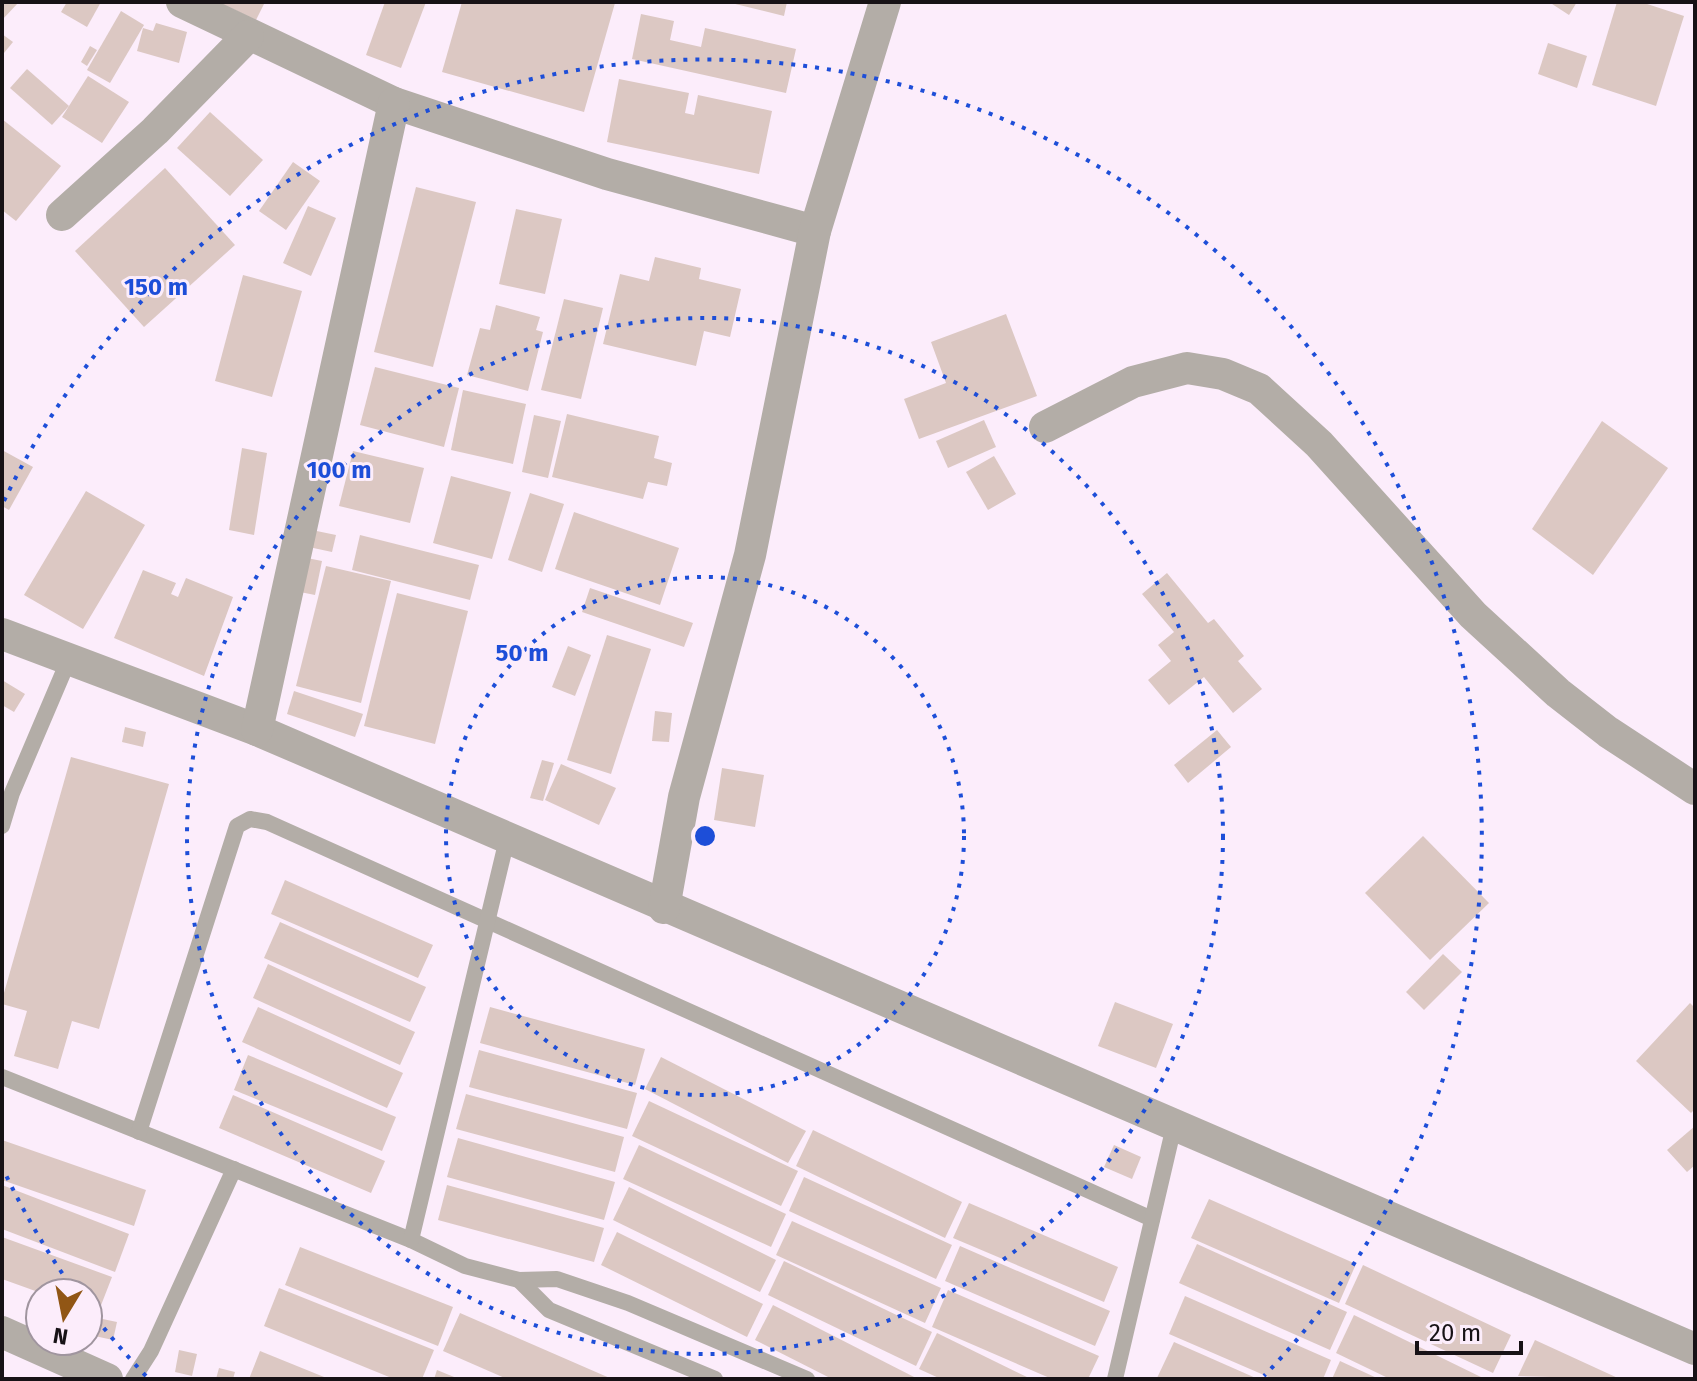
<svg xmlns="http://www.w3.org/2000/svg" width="1697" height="1381" font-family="'Fira Sans',sans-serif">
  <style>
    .building { fill: #dcc8c3 }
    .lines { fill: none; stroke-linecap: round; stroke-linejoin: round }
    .service { stroke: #b3ada7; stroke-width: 16 }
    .minor { stroke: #b3ada7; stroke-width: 32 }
    .ring { fill: none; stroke: #1d4ed8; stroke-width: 4; stroke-dasharray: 4 8 }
    .centre { fill: #1d4ed8; stroke: #fcedfb; stroke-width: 4 }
    .ring-label { font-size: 24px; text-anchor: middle; font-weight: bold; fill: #1d4ed8; stroke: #fcedfb; stroke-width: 6; stroke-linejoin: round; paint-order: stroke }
  </style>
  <rect width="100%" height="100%" fill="#fcedfb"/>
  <!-- building -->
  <g class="building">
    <path d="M2,2H19L2,20Z"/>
    <path d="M67,2H101L87,27L61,12Z"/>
    <path d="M218,2H265L256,20Z"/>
    <path d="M385,2H426L401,68L366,55Z"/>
    <path d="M462,2L615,3L584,112L442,72Z"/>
    <path d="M727,2H787L784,16Z"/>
    <path d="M1549,2H1577L1569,15Z"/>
    <path d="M1617,2H1641L1684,16L1656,106L1592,85Z"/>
    <path d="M121,11L144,25L110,83L87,70Z"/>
    <path d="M641,14L674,21L670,40L701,47L705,28L796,49L786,93L632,59Z"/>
    <path d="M156,23L187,32L179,63L137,51L143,28L153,31Z"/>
    <path d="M2,34L13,42L4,53L2,52Z"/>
    <path d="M1548,43L1587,56L1577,88L1538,74Z"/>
    <path d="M90,46L97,50L87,66L81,62Z"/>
    <path d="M27,69L69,106L52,125L10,88Z"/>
    <path d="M88,76L129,102L102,143L62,117Z"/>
    <path d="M619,79L689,93L685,113L694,115L698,95L772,111L759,174L607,142Z"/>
    <path d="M210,112L263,160L230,196L177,148Z"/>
    <path d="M2,119L61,166L16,221L2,210Z"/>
    <path d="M293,162L320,181L286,230L259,211Z"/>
    <path d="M165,168L235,245L144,327L75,251Z"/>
    <path d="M416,187L476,202L433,367L374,352Z"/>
    <path d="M308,206L336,218L311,276L283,263Z"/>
    <path d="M516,209L562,219L545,294L499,284Z"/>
    <path d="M655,257L701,268L699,279L741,289L730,337L704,331L696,366L603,344L620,274L649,281Z"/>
    <path d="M243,275L302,291L272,397L215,381Z"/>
    <path d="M564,299L603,308L581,399L541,390Z"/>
    <path d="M496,305L540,317L536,330L543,332L528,391L467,375L480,328L490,330Z"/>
    <path d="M1006,314L1037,396L919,439L904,399L946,383L931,342Z"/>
    <path d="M375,367L459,388L444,447L360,425Z"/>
    <path d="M463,390L526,404L513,464L451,450Z"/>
    <path d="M567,414L659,436L654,458L672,463L667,486L648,482L643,499L552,477Z"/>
    <path d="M534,415L561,421L548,478L522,472Z"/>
    <path d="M984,420L996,447L948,468L936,441Z"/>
    <path d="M1602,421L1668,468L1593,575L1532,529Z"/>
    <path d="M242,448L267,453L254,535L229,530Z"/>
    <path d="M2,450L33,467L9,510L2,506Z"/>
    <path d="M353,451L424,468L410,523L339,506Z"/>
    <path d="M994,456L1016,494L988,510L966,472Z"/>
    <path d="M451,476L511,492L492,559L433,543Z"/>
    <path d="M86,491L145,525L83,629L24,595Z"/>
    <path d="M530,493L564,504L542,572L508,560Z"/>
    <path d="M574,512L679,548L660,605L555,569Z"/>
    <path d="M307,529L336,535L332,552L304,546Z"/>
    <path d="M360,535L479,565L470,600L352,570Z"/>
    <path d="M302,557L322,561L315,595L295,591Z"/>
    <path d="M326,566L391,581L361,703L296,686Z"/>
    <path d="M143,570L176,583L171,594L178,597L186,578L233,597L204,676L114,638Z"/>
    <path d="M1167,573L1208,623L1214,619L1244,656L1238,661L1262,689L1233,713L1204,677L1169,705L1148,680L1171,661L1158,645L1174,632L1142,594Z"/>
    <path d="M590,588L693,623L684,647L582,612Z"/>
    <path d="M397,593L468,611L435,744L364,726Z"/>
    <path d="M607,635L651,649L611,774L567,760Z"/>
    <path d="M568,646L591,655L575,696L552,687Z"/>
    <path d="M2,680L25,694L14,712L2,705Z"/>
    <path d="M294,691L363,714L355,737L287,714Z"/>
    <path d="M655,711L672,713L669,742L652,741Z"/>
    <path d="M125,727L146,732L143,747L122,742Z"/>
    <path d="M1217,730L1231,747L1188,783L1174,765Z"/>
    <path d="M71,757L169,784L99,1029L72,1021L58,1069L14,1056L27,1011L2,1004V1000Z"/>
    <path d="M542,760L554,763L543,801L530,798Z"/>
    <path d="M561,764L616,788L599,825L545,800Z"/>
    <path d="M722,768L764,775L755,827L714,820Z"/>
    <path d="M1423,836L1489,903L1430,960L1365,893Z"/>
    <path d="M285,880L433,945L418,978L271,914Z"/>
    <path d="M280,922L426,987L410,1022L264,958Z"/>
    <path d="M1443,954L1462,972L1424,1010L1406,992Z"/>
    <path d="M268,964L415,1032L400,1065L253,998Z"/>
    <path d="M1115,1002L1173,1024L1156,1068L1098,1046Z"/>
    <path d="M1690,1003L1695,1008V1109L1691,1113L1636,1061Z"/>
    <path d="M258,1007L403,1073L387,1108L242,1042Z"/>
    <path d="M490,1007L645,1049L635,1085L480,1043Z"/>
    <path d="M479,1050L637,1093L627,1129L469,1087Z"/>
    <path d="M248,1055L396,1117L382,1151L234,1090Z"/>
    <path d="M661,1057L806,1131L788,1163L645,1089Z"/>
    <path d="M466,1094L624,1137L615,1172L456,1129Z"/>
    <path d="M233,1095L385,1161L371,1193L219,1128Z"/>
    <path d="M649,1101L798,1171L781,1206L632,1136Z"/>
    <path d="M1695,1126V1165L1687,1172L1667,1150Z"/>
    <path d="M813,1130L962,1202L945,1238L796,1166Z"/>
    <path d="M458,1138L615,1182L604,1220L447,1177Z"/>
    <path d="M2,1140L146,1190L134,1226L2,1180Z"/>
    <path d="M639,1145L786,1214L771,1247L623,1179Z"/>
    <path d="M1114,1145L1141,1157L1132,1179L1104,1167Z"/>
    <path d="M804,1177L952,1245L936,1279L789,1211Z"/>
    <path d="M2,1185L129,1234L115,1272L2,1229Z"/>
    <path d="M447,1185L604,1228L594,1262L438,1220Z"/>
    <path d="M629,1187L776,1260L760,1292L613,1220Z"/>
    <path d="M1209,1199L1356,1264L1339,1303L1191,1238Z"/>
    <path d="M969,1203L1118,1267L1104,1302L953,1238Z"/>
    <path d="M792,1221L941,1288L925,1323L776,1255Z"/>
    <path d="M617,1232L763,1304L747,1337L601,1265Z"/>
    <path d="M2,1237L112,1277L98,1313L88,1309V1293H41L2,1279Z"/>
    <path d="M1197,1244L1347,1312L1330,1350L1179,1283Z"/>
    <path d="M960,1246L1110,1311L1095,1346L945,1281Z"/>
    <path d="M300,1247L453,1307L438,1346L285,1285Z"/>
    <path d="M784,1261L932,1332L916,1366L768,1295Z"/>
    <path d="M1363,1265L1511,1335L1493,1373L1345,1304Z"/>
    <path d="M279,1288L434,1350L422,1379H394L264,1326Z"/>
    <path d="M948,1290L1099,1356L1088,1379H1052L932,1327Z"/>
    <path d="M1185,1296L1331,1360L1323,1379H1273L1169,1334Z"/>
    <path d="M773,1305L918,1379H832L755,1340Z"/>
    <path d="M460,1313L612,1379H507L443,1351Z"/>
    <path d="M1354,1315L1485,1379H1390L1336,1353Z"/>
    <path d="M93,1317L117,1322L113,1340L90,1335Z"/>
    <path d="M937,1333L1031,1379H941L919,1369Z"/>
    <path d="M1535,1340L1620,1379L1518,1376Z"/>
    <path d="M1174,1342L1258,1379L1157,1378Z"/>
    <path d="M179,1350L197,1354L192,1376L175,1372Z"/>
    <path d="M260,1351L329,1379H249Z"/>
    <path d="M1340,1361L1379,1379H1332Z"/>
    <path d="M219,1368L235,1372L233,1379H216Z"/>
    <path d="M437,1370L459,1379H434Z"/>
  </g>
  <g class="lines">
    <!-- service -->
    <g class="service">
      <path d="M2,826L12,793L69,659"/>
      <path d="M2,1077L411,1240L465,1266L519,1280L557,1279L628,1303L807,1379"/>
      <path d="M139,1132L237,826L250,819L267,822L1152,1219"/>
      <path d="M411,1240L507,839"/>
      <path d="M519,1280L549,1310L715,1379"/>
      <path d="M133,1379L151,1351L234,1169"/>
      <path d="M1115,1379L1174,1126"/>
    </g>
    <!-- minor -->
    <g class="minor">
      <path d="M182,2L394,103L607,174L815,231"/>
      <path d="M62,215L155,131L248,36"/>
      <path d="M1045,427L1133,382L1187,368L1223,374L1259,389L1319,444L1473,615L1558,693L1608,732L1695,789"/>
      <path d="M2,634L257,730L1695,1349"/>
      <path d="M257,730L394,103"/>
      <path d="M664,908L684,797L750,555L815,231L885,2"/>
      <path d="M2,1332L107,1379"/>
    </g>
  </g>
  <!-- distance rings -->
  <g class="ring">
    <circle cx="705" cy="836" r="259"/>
    <circle cx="705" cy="836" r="518"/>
    <path d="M146 1376A777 777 0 0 1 89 1309M76 1293A777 777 0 0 1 4 1171M4 501A777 777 0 1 1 1264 1376"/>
  </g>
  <circle cx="705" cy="836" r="12" class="centre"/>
  <g class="ring-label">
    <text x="156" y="295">150 m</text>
    <text x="339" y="478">100 m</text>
    <text x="522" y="661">50 m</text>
  </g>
  <!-- border -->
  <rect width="1697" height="1381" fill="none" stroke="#171216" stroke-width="8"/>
  <!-- north arrow -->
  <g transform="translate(64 1317) rotate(190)"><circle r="38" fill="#fcedfb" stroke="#a0959f" stroke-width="2"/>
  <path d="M0-6L14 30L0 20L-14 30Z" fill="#915615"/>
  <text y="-12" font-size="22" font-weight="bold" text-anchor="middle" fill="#171216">N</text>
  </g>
  <!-- scale -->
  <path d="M1417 1341v12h104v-12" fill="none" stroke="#171216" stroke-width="4"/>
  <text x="1429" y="1341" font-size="24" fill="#171216" stroke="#fcedfb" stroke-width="6" paint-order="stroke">20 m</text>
</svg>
